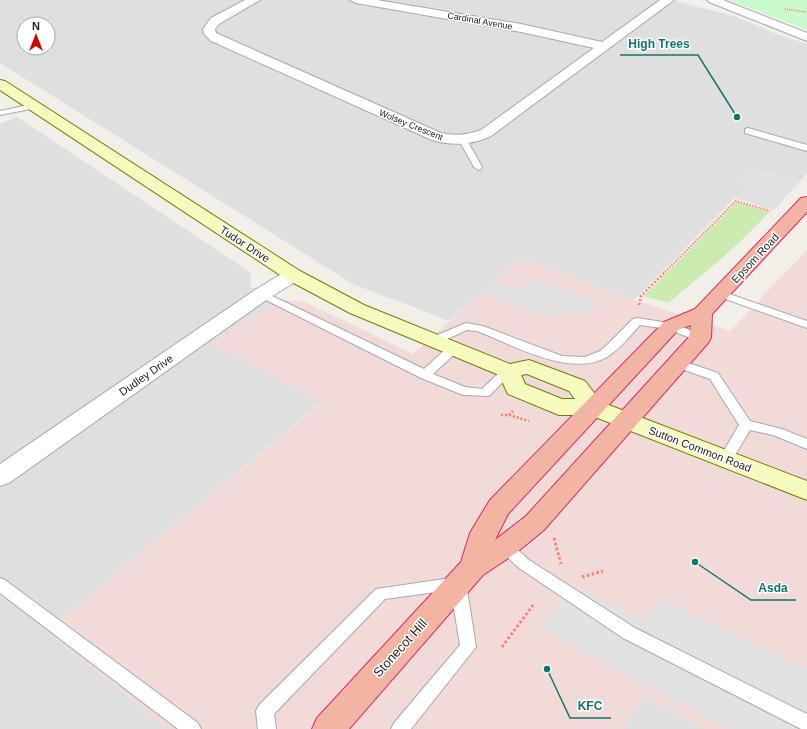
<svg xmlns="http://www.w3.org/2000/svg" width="807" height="729" font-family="Helvetica,sans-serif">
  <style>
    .residential { fill: #e0dfdf; fill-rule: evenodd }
    .commercial { fill: #f2dad9 }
    .grass { fill: #cdebb0 }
    .park { fill: #c8facc }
    .parking { fill: #e2e2e2 }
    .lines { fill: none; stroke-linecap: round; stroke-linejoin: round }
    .service-casing { stroke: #a9a9a9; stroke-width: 2 }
    .minor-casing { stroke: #a9a9a9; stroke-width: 2 }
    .tertiary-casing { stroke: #a9a9a9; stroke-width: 2 }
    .secondary-casing { stroke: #707d05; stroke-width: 2 }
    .trunk-casing { stroke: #dc2a67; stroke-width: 2 }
    .path-far3 { stroke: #fa8072; stroke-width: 1.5; stroke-dasharray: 1 1; stroke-linecap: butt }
    .path-far2 { stroke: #fa8072; stroke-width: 2; stroke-dasharray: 1.5 1.5; stroke-linecap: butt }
    .path-far1 { stroke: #fa8072; stroke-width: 2.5; stroke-dasharray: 2 2; stroke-linecap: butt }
    .path { stroke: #fa8072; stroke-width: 3; stroke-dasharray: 2.5 2.5; stroke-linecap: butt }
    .service { fill: #fff; fill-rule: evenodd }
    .minor { fill: #fff; fill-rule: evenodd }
    .tertiary { fill: #fff; fill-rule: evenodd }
    .secondary { fill: #f7fabf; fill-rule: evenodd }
    .trunk { fill: #f2b4a3; fill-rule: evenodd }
    .labels { text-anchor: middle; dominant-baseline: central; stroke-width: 3; stroke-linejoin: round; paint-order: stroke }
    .far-street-label { font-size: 9px; fill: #222; stroke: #fff }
    .street-label { font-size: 11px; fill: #222; stroke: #fff }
    .near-street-label { font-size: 13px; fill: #222; stroke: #fff }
    .leader { fill: none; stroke: #0f766e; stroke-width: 1.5 }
    .callout-dot { fill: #0f766e; stroke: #fff; stroke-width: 1.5 }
    .callout-label { font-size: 12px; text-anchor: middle; font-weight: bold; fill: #0f766e; stroke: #fff; stroke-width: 3; stroke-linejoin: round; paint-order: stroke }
  </style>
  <rect width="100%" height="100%" fill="#f2efe9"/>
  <!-- residential -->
  <g class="residential">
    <path d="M0,0H671L734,16L774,33L807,44V173L774,210L735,198L634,300L522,258L449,321L353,284L0,63ZM24,24H48V48H24Z"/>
    <path d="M17,117L251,273L250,286L279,300L211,344L323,401L47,631L168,729H0V124Z"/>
    <path d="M643,696L707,729H623Z"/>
  </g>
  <!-- commercial -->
  <path class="commercial" d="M807,250V729H707L643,696L623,729H168L47,631L323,402L211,344L279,300L303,301L413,354L522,258L634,300L730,331Z"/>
  <!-- grass -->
  <path class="grass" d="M737,202L769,212C739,246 703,274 668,303L644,296Z"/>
  <!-- park -->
  <path class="park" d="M729,0H807V30L740,4Z"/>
  <!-- parking -->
  <g class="parking">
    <path d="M755,168L799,181L774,209L736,198L747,186L738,184Z"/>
    <path d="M535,278L600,303L587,316L521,290Z"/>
    <path d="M497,282L575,313L539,316L483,294Z"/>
    <path d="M573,585L645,620L657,598L807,669V729H729L541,628Z"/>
  </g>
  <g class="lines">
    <defs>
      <g id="service">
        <path d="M33,104L37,106L36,108L0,115V111Z"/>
        <path d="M748,128L807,145V151L745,133V129Z"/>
        <path d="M463,137L467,140L482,167L481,169L478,170L474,167L459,140Z"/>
        <path d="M262,291L424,369L449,346H457L459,349L457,352L433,374L465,387L482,389L504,368H512L514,371L489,396L463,395L421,378L258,296L257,294Z"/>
        <path d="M721,291L807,321V328L717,296L716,294Z"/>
        <path d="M637,318L675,324L704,336L706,338L700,342L668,329L640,325C630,336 620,349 607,357C570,378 513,345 477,331L467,330L434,345L428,341L430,338L466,323L483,326L562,356L585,357L600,351L608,344L633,319Z"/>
        <path d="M677,359L718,373L750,421L782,429L807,439V449L773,435L750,430L731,462H721L719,459L739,425L710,379L673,366L671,363Z"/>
        <path d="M502,538L507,540L529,560L635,628L807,714V729H801L623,638L519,568L497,548L495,544L497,540Z"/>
        <path d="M458,577L463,579L466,583L476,647L411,729H391L394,723L460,645L451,590L385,599L274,714L276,729H258L256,711L259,705L376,589Z"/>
        <path d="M0,578L5,580L198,723L201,729H178L0,593Z"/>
      </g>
      <g id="minor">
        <path d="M245,0H260L219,24L215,29L216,33L441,133C455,136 468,135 481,130L594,48L521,32L356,3L350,0H377L521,24L602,42L660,0H674L491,136C472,145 452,146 432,140L211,41L204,34L203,29L211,18Z"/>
        <path d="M293,269L300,271L303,275L300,279L269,298L9,483L0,486V464L255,290L286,271Z"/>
      </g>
      <path id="tertiary" d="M707,0H723L807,33V41L709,2Z"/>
      <path id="secondary" d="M0,80L5,81L300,271L364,305L510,364L529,360L585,381L601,402L807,481V500L590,415H559L508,394L499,375L350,313L286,279L0,90ZM527,374L569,391L575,399H562L525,384L521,375Z"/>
      <path id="trunk" d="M807,197V212L712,314L711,338L708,343L544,530L516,553L483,575L349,729H312L317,718L461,562L470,533L490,500L664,322L695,309L801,198ZM691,325L689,337L526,516L495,540L508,514L678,330Z"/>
    </defs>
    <!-- service casing -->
    <use href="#service" class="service-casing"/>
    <!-- minor casing -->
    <use href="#minor" class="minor-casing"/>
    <!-- tertiary casing -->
    <use href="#tertiary" class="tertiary-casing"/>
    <!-- secondary casing -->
    <use href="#secondary" class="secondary-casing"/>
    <!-- trunk casing -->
    <use href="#trunk" class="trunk-casing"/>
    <!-- path-far3 -->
    <path class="path-far3" d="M785,9L807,12"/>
    <!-- path-far2 -->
    <path class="path-far2" d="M663,274L736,201L770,211"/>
    <!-- path-far1 -->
    <g class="path-far1">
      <path d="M639,305L641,296L664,273"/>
      <path d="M501,415H509L513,411"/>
      <path d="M509,415L529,421"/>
    </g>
    <!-- path -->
    <g class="path">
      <path d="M554,538L561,564"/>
      <path d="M582,577L603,571"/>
      <path d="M502,647L533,605"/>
    </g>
    <!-- service -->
    <use href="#service" class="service"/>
    <!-- minor -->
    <use href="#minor" class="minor"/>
    <!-- tertiary -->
    <use href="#tertiary" class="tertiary"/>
    <!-- secondary -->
    <use href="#secondary" class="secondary"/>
    <!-- trunk -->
    <use href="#trunk" class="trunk"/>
  </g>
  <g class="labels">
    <!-- far-street labels -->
    <g class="far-street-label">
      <text transform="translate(480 21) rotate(10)">Cardinal Avenue</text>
      <text transform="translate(411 125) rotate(22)">Wolsey Crescent</text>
    </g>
    <!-- street labels -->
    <g class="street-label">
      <text transform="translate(245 244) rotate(33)">Tudor Drive</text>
      <text transform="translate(755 258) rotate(-47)">Epsom Road</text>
      <text transform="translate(146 375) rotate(-35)">Dudley Drive</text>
      <text transform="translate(700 449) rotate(21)">Sutton Common Road</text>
    </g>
    <!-- near-street labels -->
    <g class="near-street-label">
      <text transform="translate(400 648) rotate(-48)">Stonecot Hill</text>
    </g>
  </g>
  <!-- callouts -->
  <path class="leader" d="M737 117L698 55H620M695 562L751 600H796M547 669L570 718H611"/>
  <g class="callout-dot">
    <circle cx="737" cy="117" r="4"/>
    <circle cx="695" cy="562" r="4"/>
    <circle cx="547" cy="669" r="4"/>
  </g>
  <g class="callout-label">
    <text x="659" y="48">High Trees</text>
    <text x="773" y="592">Asda</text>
    <text x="590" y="710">KFC</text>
  </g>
  <!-- north arrow -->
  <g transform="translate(36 36)"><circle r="19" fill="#ffffff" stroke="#a7a7a7"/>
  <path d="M0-3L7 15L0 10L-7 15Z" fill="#d40000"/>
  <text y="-6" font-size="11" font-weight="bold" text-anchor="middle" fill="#222222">N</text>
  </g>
</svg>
